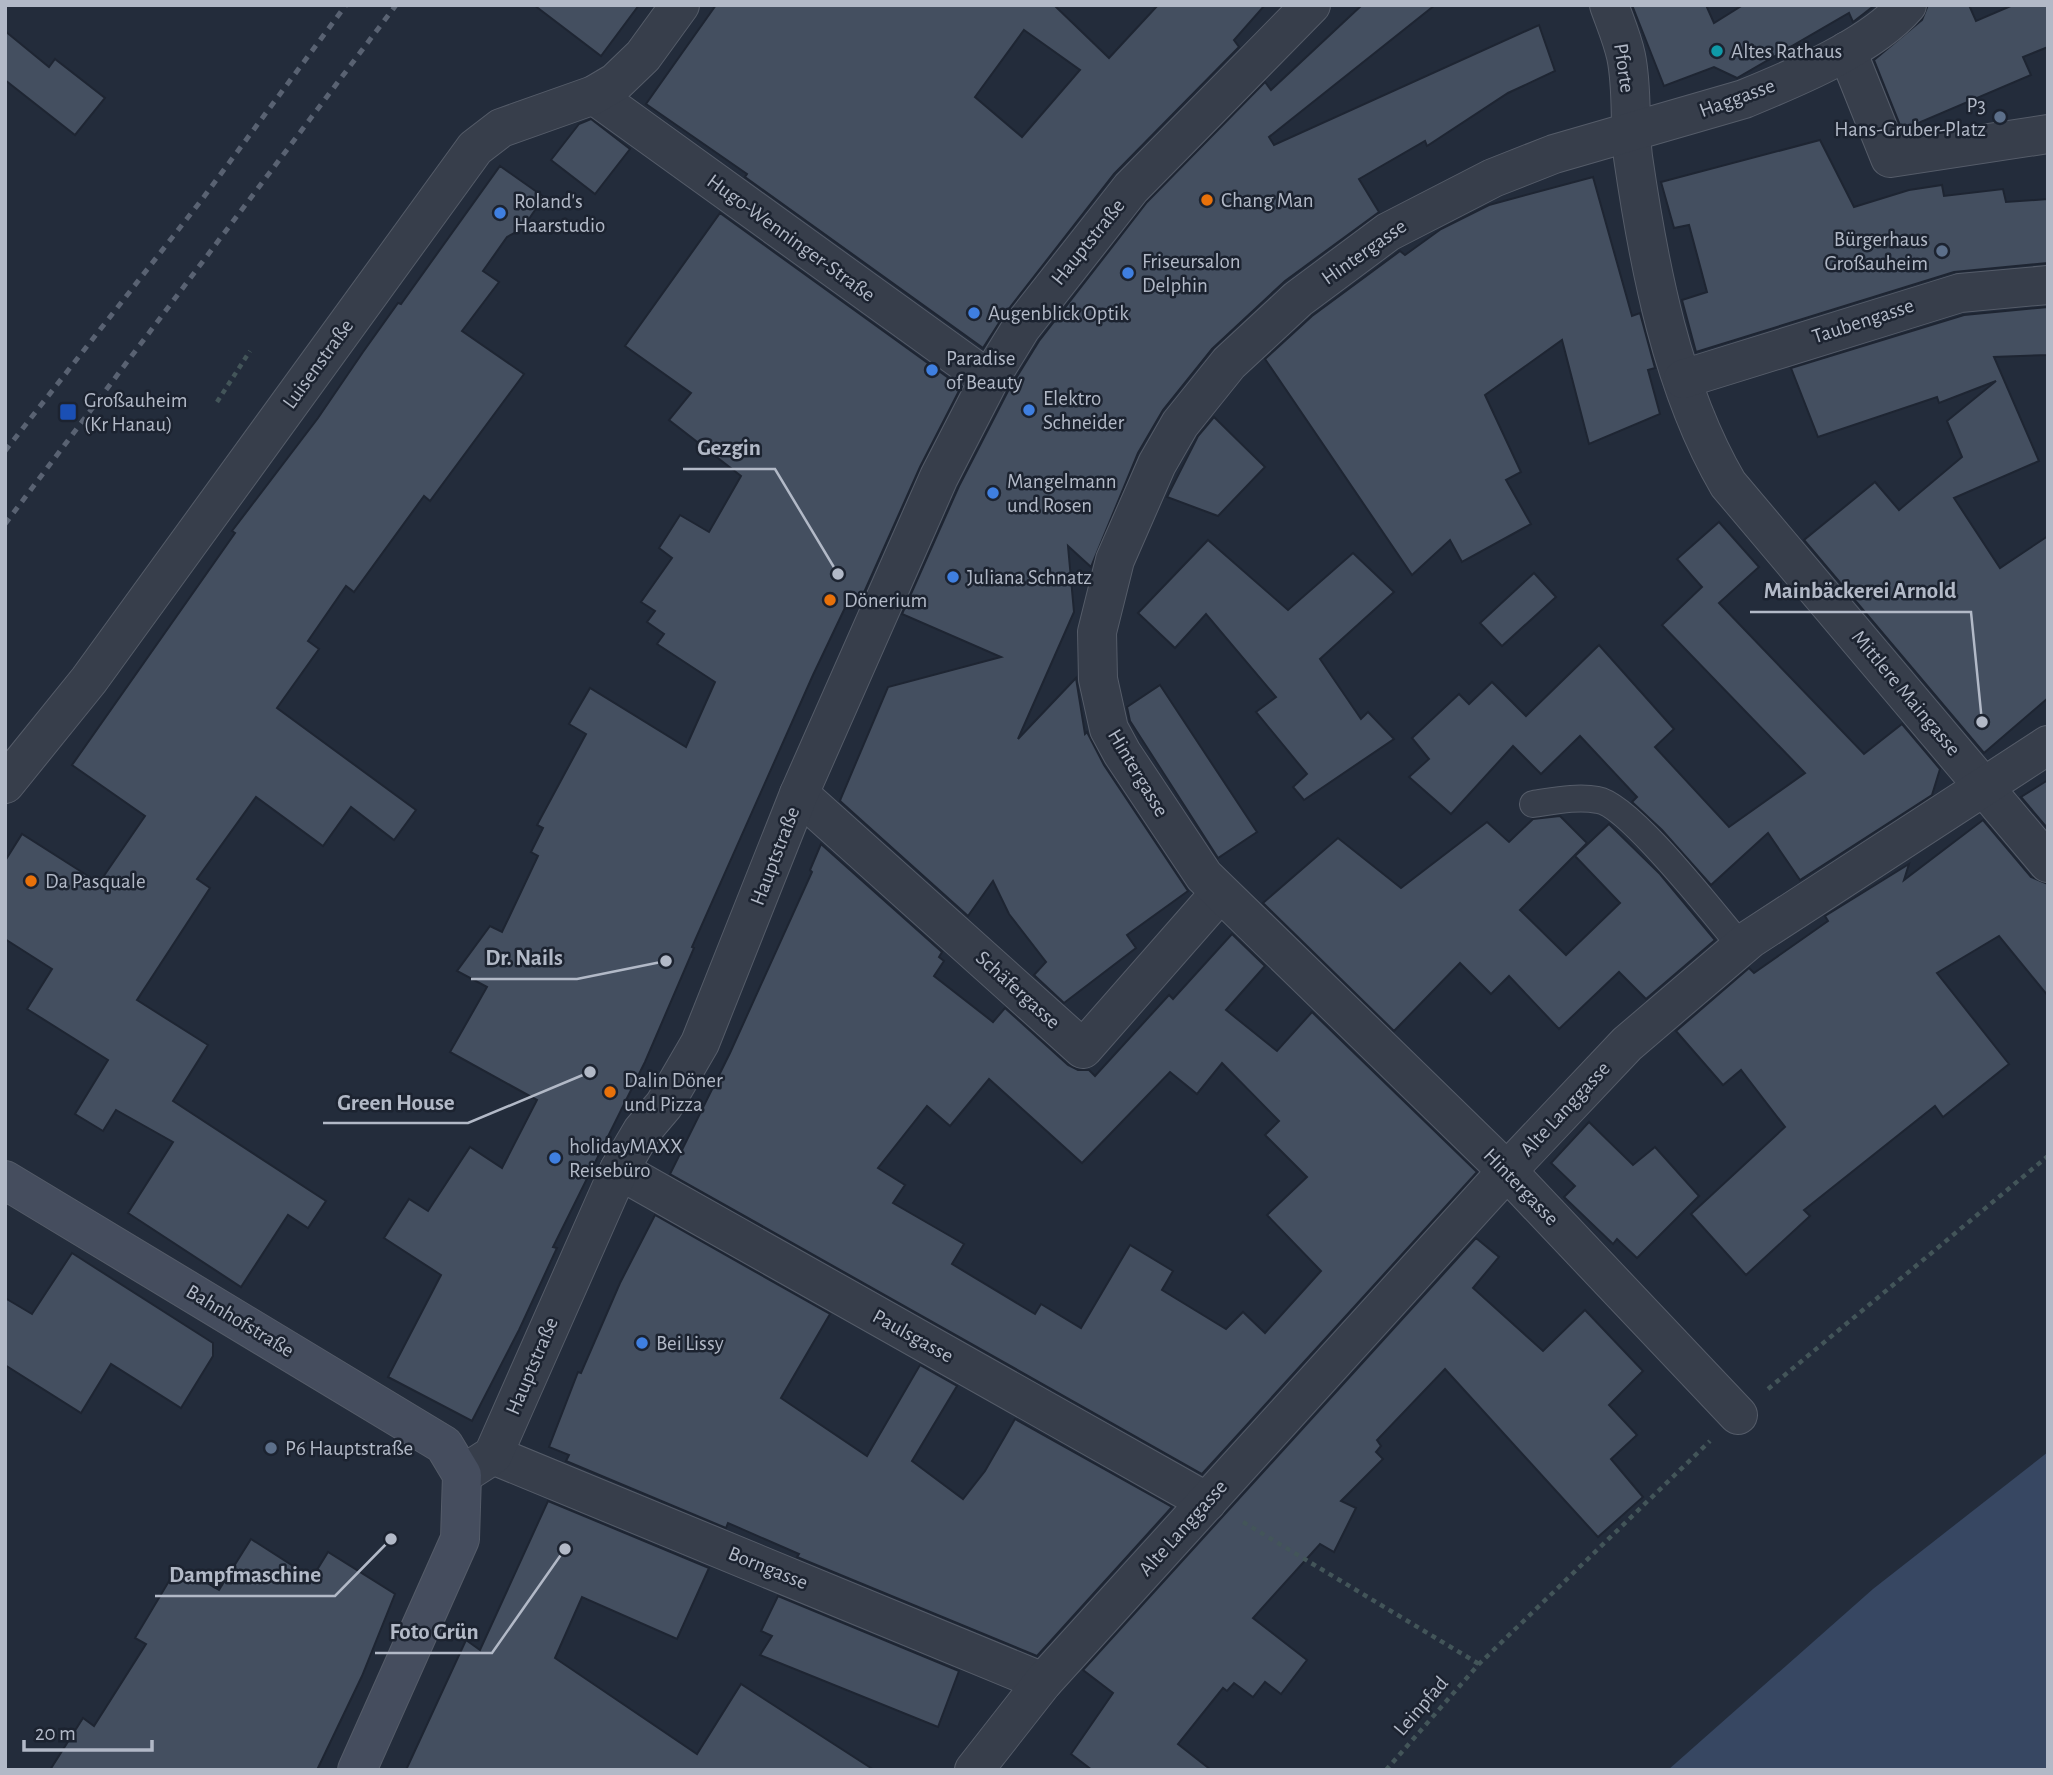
<svg xmlns="http://www.w3.org/2000/svg" width="2053" height="1775" font-family="'Alegreya Sans',sans-serif">
  <style>
    .water { fill: #374762 }
    .building { fill: #444f60; stroke: #1e2532; stroke-width: 2; fill-rule: evenodd }
    .lines { fill: none; stroke-linecap: round; stroke-linejoin: round }
    .lane-casing { stroke: #555c69; stroke-width: 28 }
    .street-casing { stroke: #555c69; stroke-width: 40 }
    .secondary-casing { stroke: #555c69; stroke-width: 40 }
    .path { stroke: #435559; stroke-width: 4.5; stroke-dasharray: 5 5; stroke-linecap: butt }
    .lane { stroke: #373e4b; stroke-width: 26 }
    .street { stroke: #373e4b; stroke-width: 38 }
    .secondary { stroke: #454d5e; stroke-width: 38 }
    .rail { stroke: #596272; stroke-width: 5; stroke-dasharray: 7 7; stroke-linecap: butt }
    .culture-dot { fill: #0f9aa8; stroke: #1c2330; stroke-width: 2.5 }
    .service-dot { fill: #5c6f8a; stroke: #1c2330; stroke-width: 2.5 }
    .food-dot { fill: #e8710a; stroke: #1c2330; stroke-width: 2.5 }
    .shop-dot { fill: #3f7fe0; stroke: #1c2330; stroke-width: 2.5 }
    .transit-dot { fill: #1a4fb4; stroke: #1c2330; stroke-width: 2.5 }
    .labels { text-anchor: middle; dominant-baseline: central; stroke-width: 5; stroke-linejoin: round; paint-order: stroke }
    .poi-label { font-size: 21px; fill: #b2b9c7; stroke: #1c2330; text-anchor: start }
    .street-label { font-size: 21px; fill: #b2b9c7; stroke: #1c2330 }
    .leader { fill: none; stroke: #b2b9c7; stroke-width: 2.5 }
    .callout-dot { fill: #b2b9c7; stroke: #1c2330; stroke-width: 2.5 }
    .callout-label { font-size: 23px; text-anchor: middle; font-weight: bold; fill: #b2b9c7; stroke: #1c2330; stroke-width: 5; stroke-linejoin: round; paint-order: stroke }
  </style>
  <rect width="100%" height="100%" fill="#232c3b"/>
  <!-- water -->
  <path class="water" d="M2048,1452V1770H1668L1873,1589Z"/>
  <!-- building -->
  <g class="building">
    <path d="M534,5H639L601,56Z"/>
    <path d="M716,5H1054L1109,58L1158,5H1265L1234,40L1239,47L1114,174L1004,315L983,348L745,177L747,174L646,104ZM1024,30L1080,70L1022,137L975,97Z"/>
    <path d="M1362,5H1435L1269,137L1274,145L1539,25L1555,71L1508,93L1427,146L1425,141L1359,179L1379,212L1285,281L1212,349L1163,410L1138,453L1091,567L1068,546L1074,612L1018,739L1076,678L1085,734L1087,732L1104,765L1188,891L1127,935L1136,948L1064,1003L1034,975L1046,962L1009,914L993,881L968,916L840,801L841,798L888,687L1001,657L902,614L959,486L1008,391L1039,341L1147,202L1265,82L1271,90Z"/>
    <path d="M1632,5H1706L1714,23L1743,5H1875L1853,22L1849,13L1737,78L1714,67L1664,86Z"/>
    <path d="M1928,5H1969L1976,21L2013,5H2048V47L2023,57L2031,75L1902,130L1874,60L1922,20Z"/>
    <path d="M5,31L49,67L55,59L105,98L75,135L5,80Z"/>
    <path d="M591,119L630,149L595,194L551,160L579,124Z"/>
    <path d="M1820,140L1854,207L1909,190L1942,185L1944,196L2003,189L2006,202L2048,199V263L1954,272L1696,352L1682,300L1707,292L1689,225L1674,228L1661,182Z"/>
    <path d="M500,166L544,197L522,229L507,237L483,271L499,282L462,331L524,374L430,501L424,496L354,592L346,586L308,641L319,649L277,708L416,810L394,840L351,807L323,846L256,797L197,879L210,888L137,1000L208,1045L173,1101L326,1201L308,1228L288,1215L241,1287L128,1213L173,1142L116,1110L103,1131L75,1114L108,1060L27,1009L52,969L5,939V861L22,834L99,883L145,816L72,765L235,533L232,531L318,418L363,352L398,303L401,304Z"/>
    <path d="M1593,177L1632,316L1640,313L1655,368L1648,370L1660,414L1589,444L1562,340L1485,395L1521,472L1506,480L1531,524L1462,562L1450,540L1412,575L1265,359L1312,316L1400,251L1405,255L1441,229L1489,205Z"/>
    <path d="M720,213L961,387L920,467L862,597L852,593L813,675L692,947L694,948L645,1062L553,1247L557,1248L519,1330L472,1421L388,1377L441,1275L384,1238L409,1199L428,1211L470,1147L502,1168L537,1100L450,1052L487,987L457,971L490,926L502,932L538,856L531,852L543,828L537,825L586,734L569,724L590,688L686,747L715,682L657,644L664,634L647,622L655,611L641,602L672,558L659,548L680,515L709,532L741,476L669,420L691,393L625,346Z"/>
    <path d="M2048,307V355L1994,357L2039,461L1954,498L2000,568L2048,536V698L1984,753L1804,540L1875,482L1899,510L1962,457L1947,421L1996,381L1939,403L1937,397L1818,437L1791,368L1964,315Z"/>
    <path d="M1214,417L1265,467L1218,516L1167,497L1198,436Z"/>
    <path d="M1719,522L1759,567L1719,603L1864,754L1902,724L1940,769L1932,795L1800,880L1768,833L1711,885L1662,830L1632,802L1637,797L1580,736L1541,774L1513,746L1451,814L1409,777L1429,759L1412,738L1459,694L1469,704L1492,682L1526,716L1599,645L1674,729L1655,747L1729,827L1805,773L1662,625L1702,587L1677,559Z"/>
    <path d="M1208,540L1288,610L1353,553L1394,592L1320,659L1361,719L1368,712L1394,739L1304,800L1293,787L1307,774L1256,712L1276,697L1206,614L1175,648L1138,613Z"/>
    <path d="M1534,573L1556,597L1502,646L1480,623Z"/>
    <path d="M1160,685L1257,832L1218,858L1130,721L1127,707Z"/>
    <path d="M2048,780V829L2021,797Z"/>
    <path d="M1560,816L1587,843L1520,910L1566,955L1620,903L1575,856L1609,824L1660,874L1715,940L1646,999L1619,972L1559,1029L1509,976L1491,994L1460,963L1394,1031L1263,903L1338,838L1401,888L1487,822L1509,842L1533,819Z"/>
    <path d="M1983,820L2031,877L2048,884V996L1999,936L1937,973L2009,1064L1943,1117L1935,1106L1804,1210L1810,1216L1746,1275L1691,1214L1785,1127L1741,1070L1723,1085L1676,1031L1749,968L1754,973L1828,921L1825,916L1909,864L1904,880Z"/>
    <path d="M821,844L942,952L939,957L944,961L934,976L993,1022L1005,1008L1068,1065L1078,1070H1089L1095,1076L1169,995L1173,999L1232,934L1265,966L1226,1010L1277,1051L1312,1012L1477,1172L1202,1474L670,1174L730,1053L812,872L810,870ZM1222,1063L1279,1121L1265,1135L1307,1177L1267,1215L1321,1271L1265,1333L1243,1312L1226,1329L1162,1290L1173,1271L1130,1245L1081,1328L1041,1304L1035,1314L952,1264L964,1244L893,1203L905,1185L878,1168L927,1106L950,1126L989,1079L1082,1163L1170,1072L1197,1094Z"/>
    <path d="M1589,1122L1633,1165L1655,1147L1699,1196L1637,1258L1617,1239L1613,1244L1564,1197L1575,1186L1551,1163Z"/>
    <path d="M655,1215L830,1314L781,1398L867,1456L920,1365L957,1386L912,1461L963,1499L985,1471L1015,1419L1172,1507L1037,1656L797,1557L799,1554L728,1523L726,1528L566,1461L569,1455L549,1447L578,1372L581,1373L620,1283Z"/>
    <path d="M1476,1238L1499,1257L1473,1288L1543,1351L1585,1310L1643,1371L1609,1405L1637,1435L1611,1459L1643,1497L1598,1537L1445,1369L1377,1440L1381,1446L1376,1452L1383,1459L1341,1501L1356,1508L1334,1552L1320,1544L1253,1618L1307,1660L1281,1694L1265,1682L1253,1697L1234,1683L1227,1691L1223,1688L1178,1744L1211,1770H1092L1071,1754L1113,1693L1083,1670Z"/>
    <path d="M72,1253L213,1343V1356L181,1408L111,1364L81,1413L5,1365V1298L32,1314Z"/>
    <path d="M548,1501L709,1568L677,1639L582,1597L555,1658L697,1754L741,1684L874,1770H406L466,1640L480,1650Z"/>
    <path d="M251,1539L312,1578L328,1552L395,1594L362,1676L317,1770H50L83,1718L94,1726L146,1644L135,1638L178,1566L219,1590Z"/>
    <path d="M778,1596L959,1671L938,1727L760,1655L772,1636L761,1631Z"/>
  </g>
  <g class="lines">
    <defs>
      <path id="lane" d="M1533,804C1554,801 1577,796 1598,800C1630,805 1716,917 1741,946"/>
      <g id="street">
        <path d="M1609,5C1615,22 1622,38 1626,56C1633,89 1629,124 1633,157C1649,267 1672,388 1728,484L2048,863"/>
        <path d="M1847,51L1890,158L2048,134"/>
        <path d="M594,95L989,380"/>
        <path d="M1683,379L1960,293L2048,285"/>
        <path d="M5,784L89,680L475,148L501,128L594,95L616,82L643,56L680,5"/>
        <path d="M799,794L1083,1049L1219,894"/>
        <path d="M619,1170L1207,1502"/>
        <path d="M1738,1415L1507,1171L1204,876L1122,753L1109,729L1098,679L1097,632L1115,560L1157,464L1180,424L1229,363L1298,299L1388,232L1493,178L1554,154L1744,99C1795,78 1871,47 1907,5"/>
        <path d="M493,1455L1043,1682"/>
        <path d="M462,1475L493,1455L619,1170L642,1131L664,1105L700,1043L799,794L939,477L989,380L1021,328L1131,188L1311,5"/>
        <path d="M974,1770L1043,1682L1507,1171L1627,1044L1750,939L2048,745"/>
      </g>
      <path id="secondary" d="M5,1180L444,1445L462,1475L460,1539L357,1770"/>
    </defs>
    <!-- lane casing -->
    <use href="#lane" class="lane-casing"/>
    <!-- street casing -->
    <use href="#street" class="street-casing"/>
    <!-- secondary casing -->
    <use href="#secondary" class="secondary-casing"/>
    <!-- path -->
    <g class="path">
      <path d="M217,402L250,351"/>
      <path d="M1768,1389L2048,1156"/>
      <path d="M1243,1522L1479,1664"/>
      <path d="M1386,1770L1479,1664L1710,1441"/>
    </g>
    <!-- lane -->
    <use href="#lane" class="lane"/>
    <!-- street -->
    <use href="#street" class="street"/>
    <!-- secondary -->
    <use href="#secondary" class="secondary"/>
    <!-- rail -->
    <g class="rail">
      <path d="M5,451L200,202L346,5"/>
      <path d="M5,524L396,5"/>
    </g>
  </g>
  <!-- markers -->
  <circle class="culture-dot" cx="1717" cy="51" r="7"/>
  <g class="service-dot">
    <circle cx="2000" cy="117" r="7"/>
    <circle cx="1942" cy="251" r="7"/>
    <circle cx="271" cy="1448" r="7"/>
  </g>
  <g class="food-dot">
    <circle cx="1207" cy="200" r="7"/>
    <circle cx="830" cy="600" r="7"/>
    <circle cx="31" cy="881" r="7"/>
    <circle cx="610" cy="1092" r="7"/>
  </g>
  <g class="shop-dot">
    <circle cx="500" cy="213" r="7"/>
    <circle cx="1128" cy="273" r="7"/>
    <circle cx="974" cy="313" r="7"/>
    <circle cx="932" cy="370" r="7"/>
    <circle cx="1029" cy="410" r="7"/>
    <circle cx="993" cy="493" r="7"/>
    <circle cx="953" cy="577" r="7"/>
    <circle cx="555" cy="1158" r="7"/>
    <circle cx="642" cy="1343" r="7"/>
  </g>
  <rect class="transit-dot" x="59" y="403" width="18" height="18" rx="3.5"/>
  <g class="labels">
    <!-- poi labels -->
    <g class="poi-label">
      <text x="1731" y="51">Altes Rathaus</text>
      <text x="1986" y="105" text-anchor="end">P3<tspan x="1986" dy="24">Hans-Gruber-Platz</tspan></text>
      <text x="1221" y="200">Chang Man</text>
      <text x="514" y="201">Roland's<tspan x="514" dy="24">Haarstudio</tspan></text>
      <text x="1928" y="239" text-anchor="end">Bürgerhaus<tspan x="1928" dy="24">Großauheim</tspan></text>
      <text x="1142" y="261">Friseursalon<tspan x="1142" dy="24">Delphin</tspan></text>
      <text x="988" y="313">Augenblick Optik</text>
      <text x="946" y="358">Paradise<tspan x="946" dy="24">of Beauty</tspan></text>
      <text x="1043" y="398">Elektro<tspan x="1043" dy="24">Schneider</tspan></text>
      <text x="84" y="400">Großauheim<tspan x="84" dy="24">(Kr Hanau)</tspan></text>
      <text x="1007" y="481">Mangelmann<tspan x="1007" dy="24">und Rosen</tspan></text>
      <text x="967" y="577">Juliana Schnatz</text>
      <text x="844" y="600">Dönerium</text>
      <text x="45" y="881">Da Pasquale</text>
      <text x="624" y="1080">Dalin Döner<tspan x="624" dy="24">und Pizza</tspan></text>
      <text x="569" y="1146">holidayMAXX<tspan x="569" dy="24">Reisebüro</tspan></text>
      <text x="656" y="1343">Bei Lissy</text>
      <text x="285" y="1448">P6 Hauptstraße</text>
    </g>
    <!-- street labels -->
    <g class="street-label">
      <text transform="translate(1624 68) rotate(82)">Pforte</text>
      <text transform="translate(1737 98) rotate(-20)">Haggasse</text>
      <text transform="translate(791 238) rotate(36)">Hugo-Wenninger-Straße</text>
      <text transform="translate(1088 242) rotate(-51)">Hauptstraße</text>
      <text transform="translate(1364 252) rotate(-35)">Hintergasse</text>
      <text transform="translate(1863 321) rotate(-18)">Taubengasse</text>
      <text transform="translate(318 364) rotate(-54)">Luisenstraße</text>
      <text transform="translate(1906 693) rotate(50)">Mittlere Maingasse</text>
      <text transform="translate(1138 773) rotate(59)">Hintergasse</text>
      <text transform="translate(775 856) rotate(-69)">Hauptstraße</text>
      <text transform="translate(1018 990) rotate(42)">Schäfergasse</text>
      <text transform="translate(1565 1109) rotate(-47)">Alte Langgasse</text>
      <text transform="translate(1521 1187) rotate(46)">Hintergasse</text>
      <text transform="translate(240 1321) rotate(31)">Bahnhofstraße</text>
      <text transform="translate(913 1336) rotate(29)">Paulsgasse</text>
      <text transform="translate(532 1366) rotate(-67)">Hauptstraße</text>
      <text transform="translate(1183 1528) rotate(-48)">Alte Langgasse</text>
      <text transform="translate(768 1568) rotate(22)">Borngasse</text>
      <text transform="translate(1421 1706) rotate(-49)">Leinpfad</text>
    </g>
  </g>
  <!-- callouts -->
  <path class="leader" d="M838 574L775 469H683M1982 722L1971 612H1750M666 961L577 979H471M590 1072L468 1123H323M391 1539L335 1596H155M565 1549L492 1653H375"/>
  <g class="callout-dot">
    <circle cx="838" cy="574" r="7"/>
    <circle cx="1982" cy="722" r="7"/>
    <circle cx="666" cy="961" r="7"/>
    <circle cx="590" cy="1072" r="7"/>
    <circle cx="391" cy="1539" r="7"/>
    <circle cx="565" cy="1549" r="7"/>
  </g>
  <g class="callout-label">
    <text x="729" y="455">Gezgin</text>
    <text x="1860" y="598">Mainbäckerei Arnold</text>
    <text x="524" y="965">Dr. Nails</text>
    <text x="396" y="1110">Green House</text>
    <text x="245" y="1582">Dampfmaschine</text>
    <text x="434" y="1639">Foto Grün</text>
  </g>
  <!-- border -->
  <rect width="2053" height="1775" fill="none" stroke="#b2b9c7" stroke-width="14"/>
  <!-- scale -->
  <path d="M24 1740v10h128v-10" fill="none" stroke="#b2b9c7" stroke-width="3.5"/>
  <text x="35" y="1740" font-size="21" fill="#b2b9c7" stroke="#1c2330" stroke-width="5" paint-order="stroke">20 m</text>
</svg>
